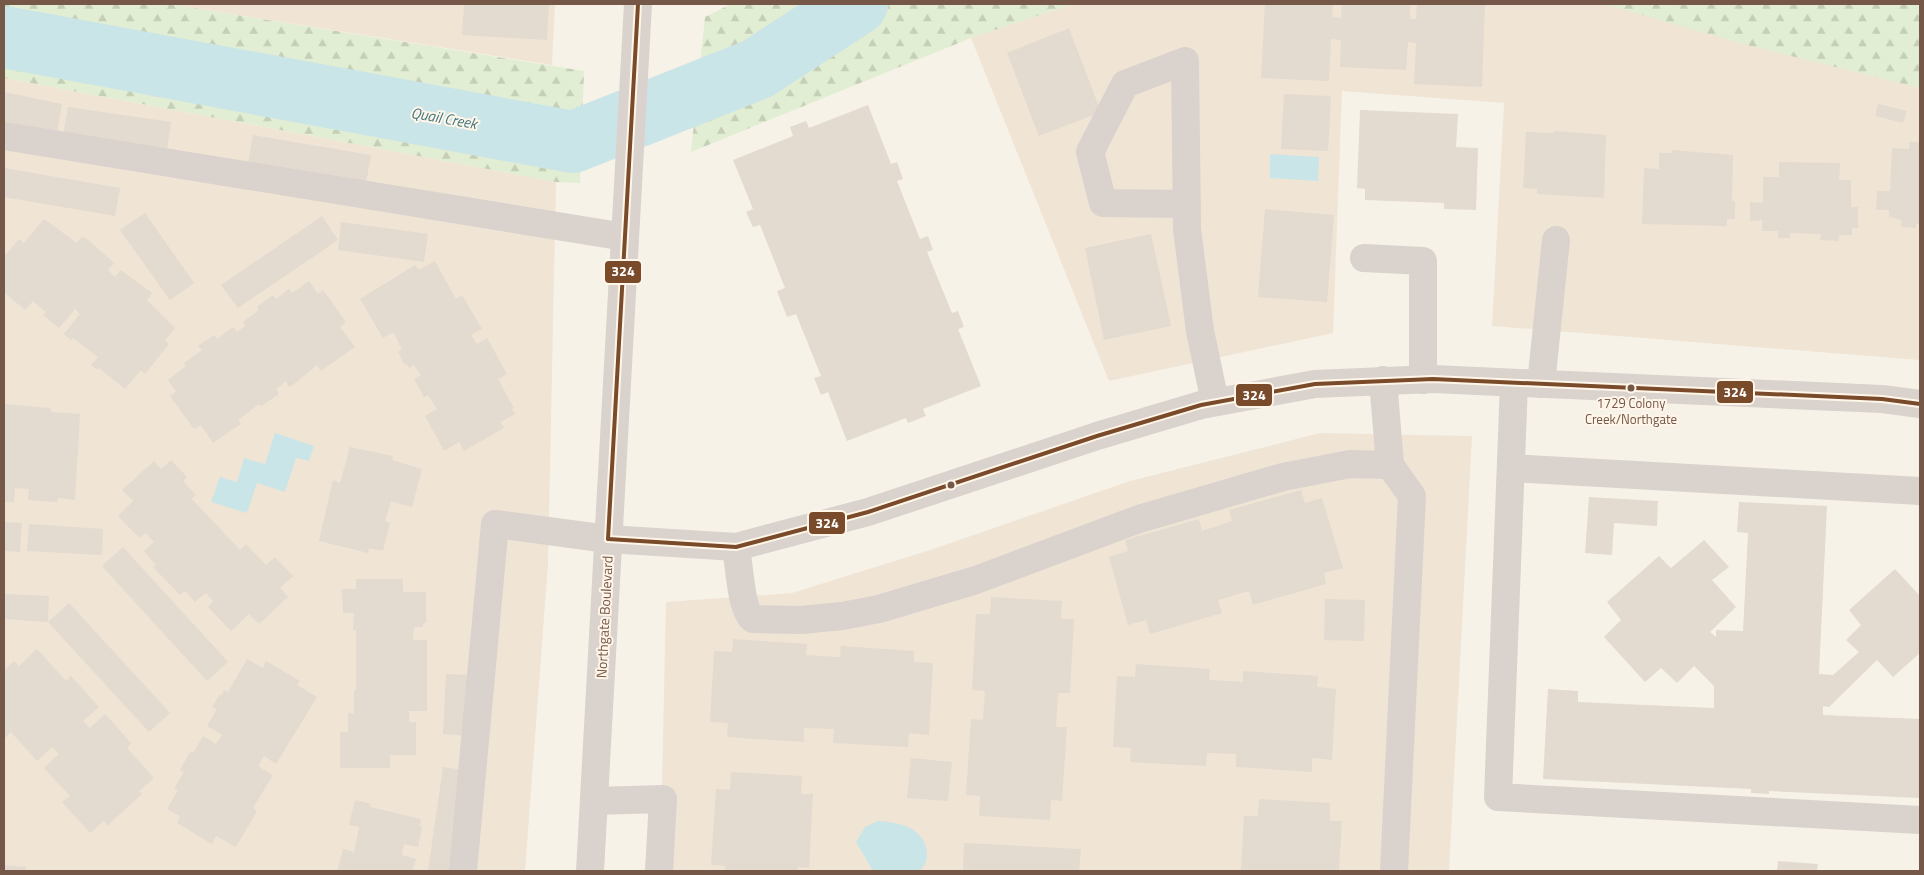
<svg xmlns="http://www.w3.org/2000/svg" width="1924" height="875" font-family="'Titillium Web',sans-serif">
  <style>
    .residential { fill: #f0e4d5 }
    .forest { fill: url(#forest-firs) }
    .water { fill: #cae5e7 }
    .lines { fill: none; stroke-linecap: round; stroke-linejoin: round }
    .river { stroke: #cae5e7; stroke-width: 62 }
    .building { fill: #e3dad0 }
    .minor { stroke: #dad2cd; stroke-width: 28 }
    .bus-1-casing { stroke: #fff6e9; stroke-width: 8 }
    .bus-1 { stroke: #7a4b2a; stroke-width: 4 }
    .bus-dot { fill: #755848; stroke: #fff6e9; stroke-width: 2 }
    .labels { text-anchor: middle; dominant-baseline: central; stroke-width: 4; stroke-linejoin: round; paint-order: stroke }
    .bus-label { font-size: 13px; fill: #755848; stroke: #fff6e9 }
    .street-label { font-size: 14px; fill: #755848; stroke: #fff6e9 }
    .water-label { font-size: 15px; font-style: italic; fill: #3f7682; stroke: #fff6e9 }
    .line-badge { stroke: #fff6e9; stroke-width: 2 }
    .badge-label { font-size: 14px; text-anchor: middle; font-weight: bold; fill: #fff }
  </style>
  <defs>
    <pattern id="forest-firs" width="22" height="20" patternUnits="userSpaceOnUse" patternTransform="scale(1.25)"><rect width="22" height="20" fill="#e2eed3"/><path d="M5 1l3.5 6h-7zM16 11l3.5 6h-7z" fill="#c5ceb7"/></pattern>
  </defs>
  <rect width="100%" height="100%" fill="#f7f2e8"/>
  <!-- residential -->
  <g class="residential">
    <path d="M169,4H555L552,65Z"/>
    <path d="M1073,4H1920V360L1492,326L1504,103L1342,91L1333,333L1109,381L971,38Z"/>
    <path d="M4,78L556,182L548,564L525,871H4Z"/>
    <path d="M1320,433L1472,436L1449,871H660L666,602L792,593L930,550L1130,481Z"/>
  </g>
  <!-- forest -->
  <g class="forest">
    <path d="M4,4H169L584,71L580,183L556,182L4,78Z"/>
    <path d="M731,4H1073L971,38L691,152L705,17Z"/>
    <path d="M1604,4H1920V88L1747,45Z"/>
  </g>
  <!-- water -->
  <g class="water">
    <path d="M1270,154L1319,157L1318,181L1270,178Z"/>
    <path d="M275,433L314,446L309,461L296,458L285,492L257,483L247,513L211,502L220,477L237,482L244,458L265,464Z"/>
    <path d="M878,821C900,822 926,828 927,855C927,862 924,868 918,871H873L856,842L865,827Z"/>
  </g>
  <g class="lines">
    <!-- river -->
    <path class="river" d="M4,37L573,142L757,69L857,4"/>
  </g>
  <!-- building -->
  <g class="building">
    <path d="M464,4H549L547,40L462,35Z"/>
    <path d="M1265,4H1333L1332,17L1341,18L1342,4H1410V19H1416L1417,4H1485L1482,87L1414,84L1416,43L1408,42L1406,70L1340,67L1341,40L1331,39L1329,81L1261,78Z"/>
    <path d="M1069,28L1101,112L1039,136L1007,53Z"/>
    <path d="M4,92L62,104L57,133L4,122Z"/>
    <path d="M1284,94L1331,96L1328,151L1281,149Z"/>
    <path d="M1878,104L1907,111L1903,123L1875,116Z"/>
    <path d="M868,105L891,164L897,162L903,179L897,181L920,239L928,236L933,250L927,252L952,313L958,311L964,327L958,329L981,386L923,409L926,416L908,423L906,418L847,441L828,392L821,395L814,378L821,376L796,314L787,317L777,291L785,288L760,225L753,227L746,212L753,209L733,160L793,136L790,127L806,121L809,128Z"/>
    <path d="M68,107L171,122L167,150L63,136Z"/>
    <path d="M1360,110L1458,114L1456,147L1478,148L1476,210L1444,209V203L1365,200V189L1357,188Z"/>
    <path d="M1554,131L1606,135L1604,198L1537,194V189L1523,188L1526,132L1554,133Z"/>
    <path d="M253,135L371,155L366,183L248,164Z"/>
    <path d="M1909,142H1920V224H1916V228L1901,227V220L1889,217V210H1876L1877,191H1890L1892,148L1909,149Z"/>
    <path d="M1672,150L1733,155L1732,201H1735V219H1727V226L1642,224L1644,168L1659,169V153H1671Z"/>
    <path d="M1779,162L1840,163L1839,180H1851V207H1858V228H1852V235H1839L1838,241L1820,240L1821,234L1790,233V238H1778V231H1762V220L1750,221V202L1763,203V177H1779Z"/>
    <path d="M4,168L120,188L115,216L4,197Z"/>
    <path d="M1265,209L1334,215L1327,302L1258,297Z"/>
    <path d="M145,213L194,283L170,300L120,230Z"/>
    <path d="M322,216L338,240L238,308L221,285Z"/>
    <path d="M44,219L77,243L82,237L86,238L114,263L108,270L115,277L121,270L152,293L147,300L175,328L165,340L169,344L145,374L141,370L125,389L99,368L97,370L91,365L98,357L73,338L71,340L64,334L80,314L75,309L59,328L43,315L46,312L33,301L25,310L4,292V257L19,239L24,243Z"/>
    <path d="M341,222L428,234L424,262L338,250Z"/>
    <path d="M1151,234L1171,326L1104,340L1085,248Z"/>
    <path d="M435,261L456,299L462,295L482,329L471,335L477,344L487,338L507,374L498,379L514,408L512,409L515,414L500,422L504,428L464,451L459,442L444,451L425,416L437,409L428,395L424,397L414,379L421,375L414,365L409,368L407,364L405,365L398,352L402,349L393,332L383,338L360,299L415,265L419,270Z"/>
    <path d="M309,281L318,294L323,290L346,322L340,327L355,347L321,371L317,365L294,384L289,387L286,381L276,389L279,394L261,406L259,404L238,420L241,424L213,443L201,425L194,429L170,396L176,392L168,380L186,366L184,363L202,350L198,346L214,335L217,339L233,327L237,332L245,326L243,322L259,310L257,307L273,295L276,299L289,289L292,293Z"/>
    <path d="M4,404L51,408V412L80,414L75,500L58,498L57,502L28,500L29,489L15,488L14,502H4Z"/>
    <path d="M350,447L393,456L392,460L422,469L412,507L391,501L385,521L390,523L383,551L369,548L368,553L319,541L333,480L340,483Z"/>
    <path d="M171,460L187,477L183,481L196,495L192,499L240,550L246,544L266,565L275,557L293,576L280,588L288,597L259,624L249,614L231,631L208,607L213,601L206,593L195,602L185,591L180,595L153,567L156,565L144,551L154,542L146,533L139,538L118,516L133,501L122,490L154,461L161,469Z"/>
    <path d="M1301,490L1305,503L1322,498L1343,568L1324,573L1326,584L1253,605L1249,591L1218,600L1222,613L1150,634L1146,620L1128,625L1109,557L1128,551L1125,540L1199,519L1202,531L1232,521L1229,510Z"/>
    <path d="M1589,497L1658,501L1657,526L1614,523L1612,555L1585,553Z"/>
    <path d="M1739,502L1827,506L1819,674L1833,675L1859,652L1846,640L1861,625L1849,610L1895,569L1920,596V653L1893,677L1877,660L1829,707L1823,706V715L1920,719V798L1769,791V794L1751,793V789L1543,779L1548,689L1578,691V702L1714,708V686L1694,666L1677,683L1661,668L1645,682L1604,637L1621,620L1607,602L1659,556L1671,568L1704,540L1729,567L1712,580L1736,607L1710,632L1716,637V630L1743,631L1748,533L1737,532Z"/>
    <path d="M4,522L22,523L20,552L4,551Z"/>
    <path d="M29,524L103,529L102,555L27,551Z"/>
    <path d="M123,547L228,662L207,681L102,566Z"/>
    <path d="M356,579H403V592H426V623H423V627H414L413,640H427V711H409V722H416V755H390V768H340V732H348V713L354,714V690H356V630H353L354,613H343L342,589H356Z"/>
    <path d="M4,594L49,596L48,622L4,619Z"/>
    <path d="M991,597L1062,601L1061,619H1074L1070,693H1058L1056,727H1067L1062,801L1051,800L1050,820L979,816L980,796L966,795L971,719L983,720L985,691L972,690L976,614H990Z"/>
    <path d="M1325,599L1365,600L1364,641L1324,640Z"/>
    <path d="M69,603L170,713L149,732L48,622Z"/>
    <path d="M733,639L807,644L806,655L840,657L841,646L914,651V662L933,663L929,735L909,733L908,747L833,743L834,729L804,728V742L727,737L728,723L710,722L714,651L732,652Z"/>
    <path d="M37,649L66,681L71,676L99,707L83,721L90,728L105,714L131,743L127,748L154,778L139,791L142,794L107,826L104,821L90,833L62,802L70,796L44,768L59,754L52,747L37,761L11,732L4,739V670L14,661L19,666Z"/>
    <path d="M247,659L263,668L266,661L300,681L297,685L317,697L276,764L264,756L258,766L273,775L253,808L257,811L236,847L216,836L212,844L177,823L180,816L167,809L178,790L174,788L184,772L180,770L190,752L193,753L203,736L216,744L222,735L207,726L217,709L212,707L220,694L222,695L224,690L228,692Z"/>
    <path d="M1136,664L1210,669L1209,680L1243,682V671L1318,676L1317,687L1336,689L1332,760L1312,758V772L1236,767V754L1207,753L1206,766L1130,762L1131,748L1113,747L1117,676L1135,677Z"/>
    <path d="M446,674L472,675L469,736L443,734Z"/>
    <path d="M911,758L952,762L948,801L907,798Z"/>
    <path d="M443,767L471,771L457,871H428Z"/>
    <path d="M731,772L802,776L801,794H813L809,868L798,867V871H725V866L711,865L716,789L730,790Z"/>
    <path d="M1259,799L1330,803V821H1342L1339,871H1241L1244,816H1258Z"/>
    <path d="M355,800L371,804L370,807L421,819L420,826L422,827L418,847L404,844L402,855L416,859L412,871H337L343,849L354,852L359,827L349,825Z"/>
    <path d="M964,843L1081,849L1079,871H963Z"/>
    <path d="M1778,861L1818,864L1817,871H1777Z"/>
    <path d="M4,865L26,867V871H4Z"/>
  </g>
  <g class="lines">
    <!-- minor -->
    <g class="minor">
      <path d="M4,136L625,237"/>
      <path d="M1187,204L1103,203L1090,152L1125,84L1185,61L1187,229L1200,331L1215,402"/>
      <path d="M1364,258L1423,261V380"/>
      <path d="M1383,380L1390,465L1412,496L1394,871"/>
      <path d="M1514,383L1498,797L1920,820"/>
      <path d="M1541,384L1556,240"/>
      <path d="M1511,468L1920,491"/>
      <path d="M736,547C739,563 741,611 753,619L802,620L842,616L879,609L976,580L1139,519L1283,477L1350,464L1390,465"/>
      <path d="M594,801L663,799L659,871"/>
      <path d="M463,871L495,524L608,539L736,547L868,512L1097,436L1201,405L1315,384L1433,379L1882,399L1920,404"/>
      <path d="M590,871L638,4"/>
    </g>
    <defs>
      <g id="bus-1">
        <path d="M608,539L736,547L868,512L1097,436L1201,405L1315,384L1433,379L1882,399L1920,404"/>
        <path d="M608,539L638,4"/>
      </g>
    </defs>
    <!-- bus-1 casing -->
    <use href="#bus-1" class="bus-1-casing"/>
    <!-- bus-1 -->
    <use href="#bus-1" class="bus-1"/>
  </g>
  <!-- markers -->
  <g class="bus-dot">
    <circle cx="1631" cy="388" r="4.5"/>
    <circle cx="951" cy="485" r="4.5"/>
  </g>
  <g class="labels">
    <!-- bus labels -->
    <g class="bus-label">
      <text x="1631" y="403">1729 Colony<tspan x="1631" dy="16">Creek/Northgate</tspan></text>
    </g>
    <!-- street labels -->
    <g class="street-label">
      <text transform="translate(604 617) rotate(-87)">Northgate Boulevard</text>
    </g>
    <!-- water labels -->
    <g class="water-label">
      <text transform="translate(444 118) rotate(10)">Quail Creek</text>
    </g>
  </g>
  <g class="line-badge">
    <rect x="604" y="260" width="38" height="24" rx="5" fill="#7a4b2a"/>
    <rect x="1716" y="380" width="38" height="24" rx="5" fill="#7a4b2a"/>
    <rect x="1235" y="383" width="38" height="24" rx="5" fill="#7a4b2a"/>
    <rect x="808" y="511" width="38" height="24" rx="5" fill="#7a4b2a"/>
  </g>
  <g class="badge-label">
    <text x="623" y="276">324</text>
    <text x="1735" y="397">324</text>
    <text x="1254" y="400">324</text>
    <text x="827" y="528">324</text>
  </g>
  <!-- border -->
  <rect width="1924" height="875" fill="none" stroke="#755848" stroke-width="10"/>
</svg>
